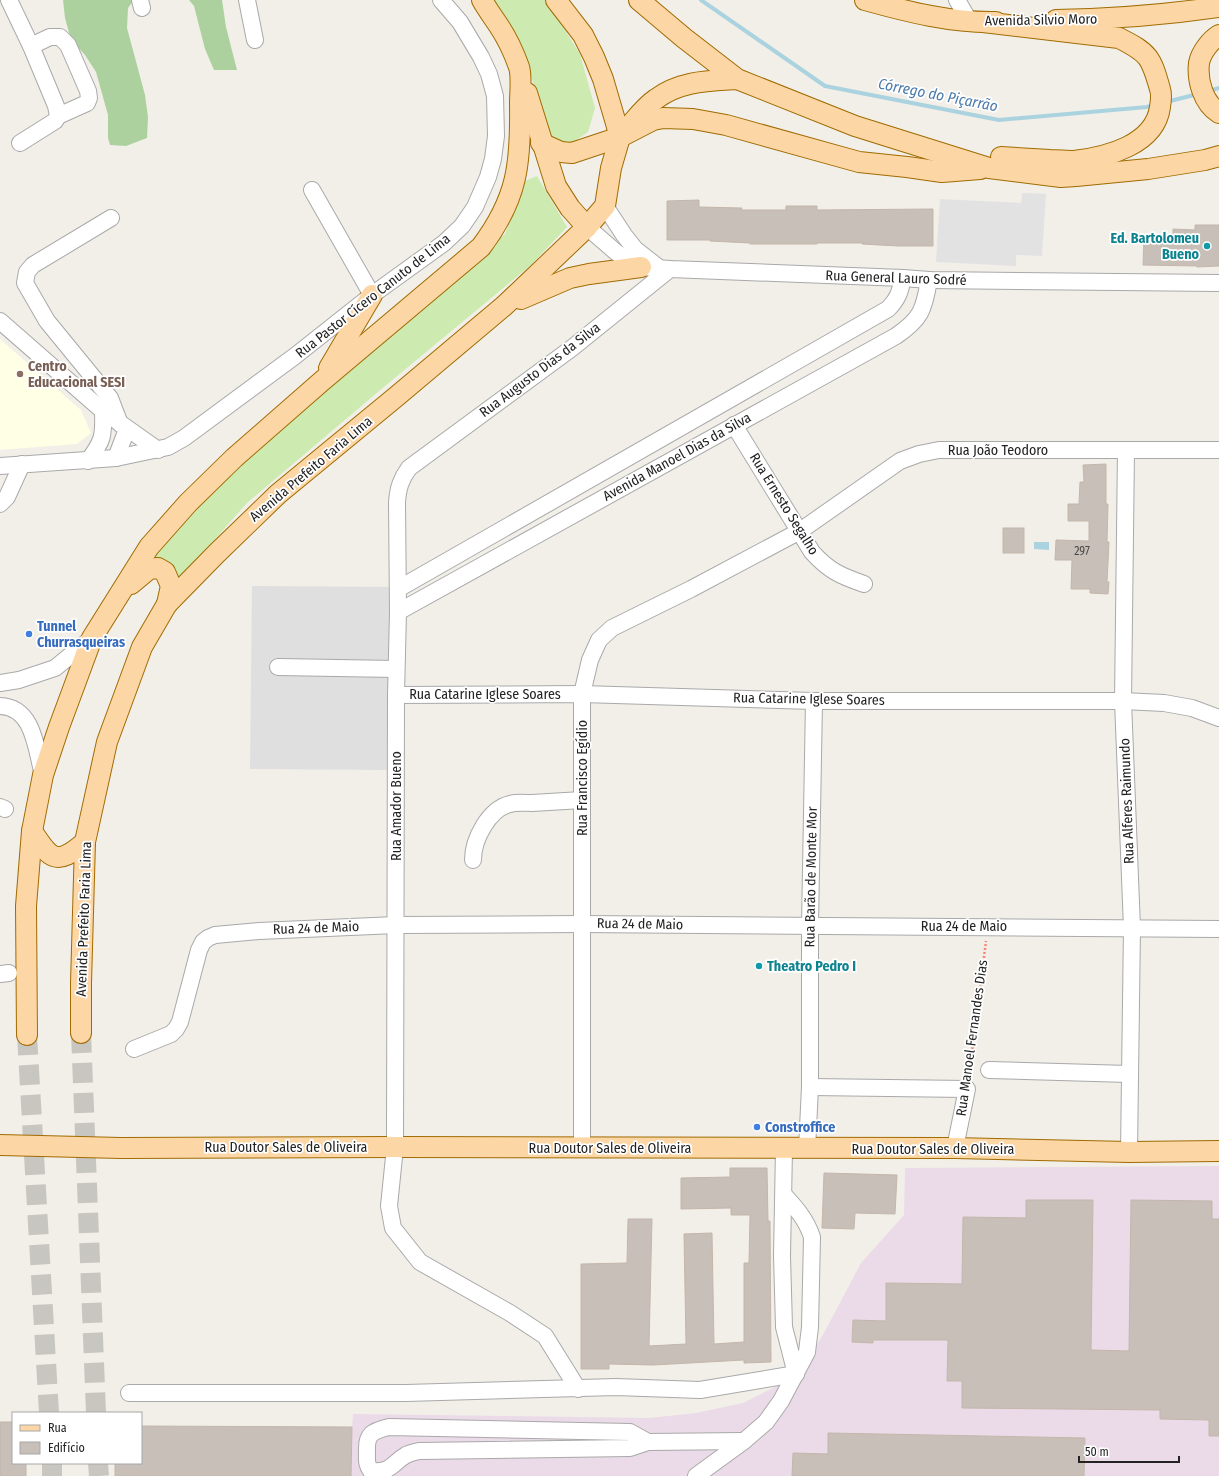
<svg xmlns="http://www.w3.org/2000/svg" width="1219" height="1476" font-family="'Fira Sans Condensed',sans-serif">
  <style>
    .residential { fill: #e0dfdf }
    .industrial { fill: #ebdbe8 }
    .education { fill: #ffffe5 }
    .grass { fill: #cdebb0 }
    .forest { fill: #add19e }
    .parking { fill: #e2e2e2 }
    .water { fill: #aad3df }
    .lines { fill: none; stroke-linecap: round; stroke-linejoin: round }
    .stream { stroke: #aad3df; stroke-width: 4 }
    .building { fill: #c7bfb8; stroke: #c4b6ab }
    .major-tunnel { stroke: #c8c6c1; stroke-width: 20; stroke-dasharray: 20 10; stroke-linecap: butt }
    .minor-casing { stroke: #a9a9a9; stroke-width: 18 }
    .major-casing { stroke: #a06b00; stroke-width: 22 }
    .path { stroke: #fa8072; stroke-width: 2.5; stroke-dasharray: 2 2; stroke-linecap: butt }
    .minor { stroke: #fff; stroke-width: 16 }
    .major { stroke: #fcd6a4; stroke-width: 20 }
    .culture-dot { fill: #0f9aa8; stroke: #fff; stroke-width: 1.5 }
    .education-dot { fill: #8d6e63; stroke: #fff; stroke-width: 1.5 }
    .shop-dot { fill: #3f7fe0; stroke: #fff; stroke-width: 1.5 }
    .labels { text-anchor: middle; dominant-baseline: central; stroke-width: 3.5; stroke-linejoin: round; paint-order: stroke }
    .number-label { font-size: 12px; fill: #4b4948 }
    .street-label { font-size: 14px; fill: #222; stroke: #fff }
    .culture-label { font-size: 14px; font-weight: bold; fill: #0d838f; stroke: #fff; text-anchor: end }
    .education-label { font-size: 14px; font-weight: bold; fill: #785e54; stroke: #fff; text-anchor: start }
    .shop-label { font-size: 14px; font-weight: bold; fill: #366cbe; stroke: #fff; text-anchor: start }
    .water-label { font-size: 15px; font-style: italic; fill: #4a7aab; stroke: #fff }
  </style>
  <rect width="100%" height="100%" fill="#f2efe9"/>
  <!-- residential -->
  <path class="residential" d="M252,586L393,587L391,770L250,769Z"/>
  <!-- industrial -->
  <path class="industrial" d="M1219,1166V1476H115V1463H141V1426L352,1427L353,1414L649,1418L696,1413L743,1403L783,1383L807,1361L824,1333L861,1263L904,1215L905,1168Z"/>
  <!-- education -->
  <path class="education" d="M0,339L81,410L91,433L77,444L0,450Z"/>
  <!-- grass -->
  <g class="grass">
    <path d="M492,0H546L580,54L595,108L588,132L572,143L551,139L542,105L522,54Z"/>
    <path d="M537,176L567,227L531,265L379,391L247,503L201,555L178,586L149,554L195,501L301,408L505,234L525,181Z"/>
  </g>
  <!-- forest -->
  <g class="forest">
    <path d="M63,0H134L128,8L127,28L145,95L148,117L147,138L126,146L110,145L108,138V115L96,72L85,55L71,40L65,18Z"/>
    <path d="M189,0H222L226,27L237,70H214L205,49L194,6Z"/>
  </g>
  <!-- parking -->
  <path class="parking" d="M1022,193L1046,194L1042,256L1016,255V266L936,262L940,199L1021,203Z"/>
  <!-- water -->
  <path class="water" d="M1034,542H1049V550L1034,549Z"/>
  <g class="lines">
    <!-- stream -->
    <g class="stream">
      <path d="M701,0L825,86L999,120L1147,107L1154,105"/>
      <path d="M1209,91L1219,88"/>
      <path d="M1166,102L1198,94"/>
    </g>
  </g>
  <!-- building -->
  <g class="building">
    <path d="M699,200V207L742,208L741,210H786V206H817V210L933,209V246H898L862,244V243H817V244H750V243L710,241V240H667V201Z"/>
    <path d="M1195,225H1219V266L1197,267V266L1143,265L1144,238L1158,239L1159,235H1173V229L1195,230Z"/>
    <path d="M1106,464V504H1108L1107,542H1109L1107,582H1109L1108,594L1090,593V589H1071L1072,560H1055L1056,540L1089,541V521H1068V504H1079L1080,482H1084L1083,465Z"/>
    <rect x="1003" y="528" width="21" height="25"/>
    <path d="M730,1168H767L768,1221H770L771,1362L744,1363V1360L653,1365L609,1364V1369H581V1264L627,1263L628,1219H652L649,1346L686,1344L684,1234L712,1233L714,1344L744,1342V1263H749L750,1215H731V1208L681,1209V1178L730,1177Z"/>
    <path d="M824,1173L897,1175L895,1214L855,1213L854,1229L822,1228Z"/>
    <path d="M1026,1200H1093L1091,1350L1129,1351L1131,1200L1212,1201V1219H1219V1436H1209V1420L1160,1419V1410L962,1408V1381H947L948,1340H873V1343L852,1342L853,1320L886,1321V1283L962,1284L963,1217L1026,1218Z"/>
    <path d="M0,1422H13V1463H26V1476H0Z"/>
    <path d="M141,1426L352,1427L351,1476H115V1463H141Z"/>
    <path d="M828,1433L1085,1438L1084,1476H792L793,1453L828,1454Z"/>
  </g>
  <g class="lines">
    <!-- major-tunnel -->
    <g class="major-tunnel">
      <path d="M81,1033L96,1413"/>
      <path d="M27,1035L49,1413"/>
      <path d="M52,1463V1476"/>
      <path d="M98,1463L99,1476"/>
    </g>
    <defs>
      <g id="minor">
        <path d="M9,0L31,46L56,106L58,116L55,121L20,143"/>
        <path d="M140,0L142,8"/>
        <path d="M247,0L255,40"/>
        <path d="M957,0L970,22"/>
        <path d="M31,46L50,37H60L68,45L88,91L89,98L87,103L58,116"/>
        <path d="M312,190L372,295"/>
        <path d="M605,206L624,235L635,249L658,267"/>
        <path d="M111,218L33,265L27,272L25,283L47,321L110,398L120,424"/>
        <path d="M587,227L617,253L641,267L670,269L903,278L929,280L1219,283"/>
        <path d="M0,321L103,411L158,450"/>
        <path d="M734,425L812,552C829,571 841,576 864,584"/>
        <path d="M1126,450L1123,701L1132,928L1129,1152"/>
        <path d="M116,458L127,429"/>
        <path d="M88,461C103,441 104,436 103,411"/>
        <path d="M0,466L116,458L168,447L184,438L295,356L372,295L444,243L462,226L475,207L488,177L493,159L496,136L495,96L489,74L481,57L460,22L441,0"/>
        <path d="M0,504L7,497L22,464"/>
        <path d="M398,589L888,309C898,299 900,292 903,278"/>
        <path d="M398,612L896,336C921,319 924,310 929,280"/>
        <path d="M278,667L396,669"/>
        <path d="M0,683L19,680L55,668L92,638"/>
        <path d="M396,695L582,694L814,701H1123L1164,703L1192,708L1219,718"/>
        <path d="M0,706C34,707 36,749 43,775"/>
        <path d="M0,807L5,809"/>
        <path d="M473,860C473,839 489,809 510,804C517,802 525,803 532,803C549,802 565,801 582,800"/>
        <path d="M0,974L9,973"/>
        <path d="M134,1049L171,1034L176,1029L180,1022L199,950L203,942L208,938L215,935L259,931L396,925L581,924L1219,929"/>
        <path d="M989,1070L1129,1074"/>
        <path d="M810,1087L967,1089L955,1148"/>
        <path d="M582,1148V694L590,660L599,640L612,628L691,589L800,531L900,461L919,454L939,450H1219"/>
        <path d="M784,1148L782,1256L784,1327L796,1374"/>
        <path d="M807,1149L810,1087V926L814,701"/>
        <path d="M578,1389L545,1336L510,1313L420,1262L393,1228L389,1206L395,1147L396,695L398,612L397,502C398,488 401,479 409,468L572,348L670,269"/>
        <path d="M129,1393H406L616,1387L700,1390L796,1374"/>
        <path d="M648,1442L630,1432L389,1427C372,1431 366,1434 367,1452C367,1460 366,1464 371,1471C391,1473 391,1464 406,1455C410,1453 415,1452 419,1451L630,1448L648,1442L744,1441"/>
        <path d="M696,1476L744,1441L766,1422L781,1401L807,1352L810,1327L812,1237C806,1219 796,1208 784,1195"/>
      </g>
      <g id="major">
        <path d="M639,0L684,38L737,79L855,126L989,168L1061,177L1076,176L1148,169L1205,160L1219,156"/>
        <path d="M865,0C908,12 952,23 996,22"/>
        <path d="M1056,20C1111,19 1165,15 1219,7"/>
        <path d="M983,22L1119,38C1149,53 1151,57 1160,89C1162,95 1161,101 1160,107C1155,145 1107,157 1074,161C1066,161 1058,160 1050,160C1034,159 1018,158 1001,157"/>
        <path d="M1219,35C1211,40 1201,52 1199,63C1197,80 1203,103 1219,113"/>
        <path d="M527,93L556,186L570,208L587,227"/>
        <path d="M626,130C635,120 644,107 656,99C680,81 708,81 737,79"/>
        <path d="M541,143L561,152L572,153L620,137L653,120L663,118L693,119L726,125L859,162L907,167L942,172L980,169"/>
        <path d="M521,299L570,278L589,274L641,267"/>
        <path d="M329,368L372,295"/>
        <path d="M131,584L149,569L158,568L165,572L171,586L167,604"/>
        <path d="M32,831C50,859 56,867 85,842"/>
        <path d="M81,1033V983L85,842L107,742L142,647L167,604L217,553L278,494L397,396L504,306L587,227L605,206L611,168L620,137L603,79L594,57L583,35L556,0"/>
        <path d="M27,1035L26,906L32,831L43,775L59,727L92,638L149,547L188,503L234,458L322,381L481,247C518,198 521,163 520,103C520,93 522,76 519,67C514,53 507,38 499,26C493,17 487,9 482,0"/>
        <path d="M0,1145L121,1148L395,1147L955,1148L1129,1152L1219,1151"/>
      </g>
    </defs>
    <!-- minor casing -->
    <use href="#minor" class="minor-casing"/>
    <!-- major casing -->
    <use href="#major" class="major-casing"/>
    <!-- path -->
    <path class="path" d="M969,1077L986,941"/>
    <!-- minor -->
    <use href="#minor" class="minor"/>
    <!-- major -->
    <use href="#major" class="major"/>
  </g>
  <!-- markers -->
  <g class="culture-dot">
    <circle cx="1207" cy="246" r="4"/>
    <circle cx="759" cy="966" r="4"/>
  </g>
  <circle class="education-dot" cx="20" cy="374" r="4"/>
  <g class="shop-dot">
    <circle cx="29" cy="634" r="4"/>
    <circle cx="757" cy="1127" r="4"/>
  </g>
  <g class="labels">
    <!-- number labels -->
    <g class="number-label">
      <text x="1082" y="551">297</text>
    </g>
    <!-- street labels -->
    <g class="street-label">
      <text transform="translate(1041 20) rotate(-1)">Avenida Silvio Moro</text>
      <text transform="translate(896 278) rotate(2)">Rua General Lauro Sodré</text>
      <text transform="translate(373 296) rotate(-38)">Rua Pastor Cícero Canuto de Lima</text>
      <text transform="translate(540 370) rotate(-37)">Rua Augusto Dias da Silva</text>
      <text x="998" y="450">Rua João Teodoro</text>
      <text transform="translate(677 457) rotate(-29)">Avenida Manoel Dias da Silva</text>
      <text transform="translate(311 469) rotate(-40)">Avenida Prefeito Faria Lima</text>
      <text transform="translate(784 504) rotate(58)">Rua Ernesto Segalho</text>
      <text x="485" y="694">Rua Catarine Iglese Soares</text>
      <text transform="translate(809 699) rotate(1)">Rua Catarine Iglese Soares</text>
      <text transform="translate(582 778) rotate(-90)">Rua Francisco Egídio</text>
      <text transform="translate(1127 801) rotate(-92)">Rua Alferes Raimundo</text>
      <text transform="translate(396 806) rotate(-90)">Rua Amador Bueno</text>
      <text transform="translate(811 877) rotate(-89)">Rua Barão de Monte Mor</text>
      <text transform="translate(84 919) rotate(-88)">Avenida Prefeito Faria Lima</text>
      <text transform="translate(640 924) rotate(1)">Rua 24 de Maio</text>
      <text x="964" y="926">Rua 24 de Maio</text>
      <text transform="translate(316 928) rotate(-2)">Rua 24 de Maio</text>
      <text transform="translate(972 1038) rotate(-82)">Rua Manoel Fernandes Dias</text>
      <text x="286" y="1147">Rua Doutor Sales de Oliveira</text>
      <text x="610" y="1148">Rua Doutor Sales de Oliveira</text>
      <text x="933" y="1149">Rua Doutor Sales de Oliveira</text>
    </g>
    <!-- culture labels -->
    <g class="culture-label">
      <text x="1199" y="238">Ed. Bartolomeu<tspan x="1199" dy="16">Bueno</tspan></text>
      <text x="767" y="966" text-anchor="start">Theatro Pedro I</text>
    </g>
    <!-- education labels -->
    <g class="education-label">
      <text x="28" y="366">Centro<tspan x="28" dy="16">Educacional SESI</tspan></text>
    </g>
    <!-- shop labels -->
    <g class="shop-label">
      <text x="37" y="626">Tunnel<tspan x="37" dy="16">Churrasqueiras</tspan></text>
      <text x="765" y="1127">Constroffice</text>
    </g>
    <!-- water labels -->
    <g class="water-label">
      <text transform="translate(938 95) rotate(11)">Córrego do Piçarrão</text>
    </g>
  </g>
  <!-- legend -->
  <rect x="12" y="1412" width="130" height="52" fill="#ffffff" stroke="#a7a7a7"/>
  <rect x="20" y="1425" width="20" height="6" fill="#fcd6a4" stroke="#a7a7a7"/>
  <text x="48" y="1432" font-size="12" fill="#222222">Rua</text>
  <rect x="20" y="1442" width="20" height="12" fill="#c7bfb8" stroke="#a7a7a7"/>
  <text x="48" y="1452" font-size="12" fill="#222222">Edifício</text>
  <!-- scale -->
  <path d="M1079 1456v6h100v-6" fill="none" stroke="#222222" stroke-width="2"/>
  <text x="1085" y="1456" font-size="12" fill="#222222" stroke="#ffffff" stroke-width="3" paint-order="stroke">50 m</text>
</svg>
